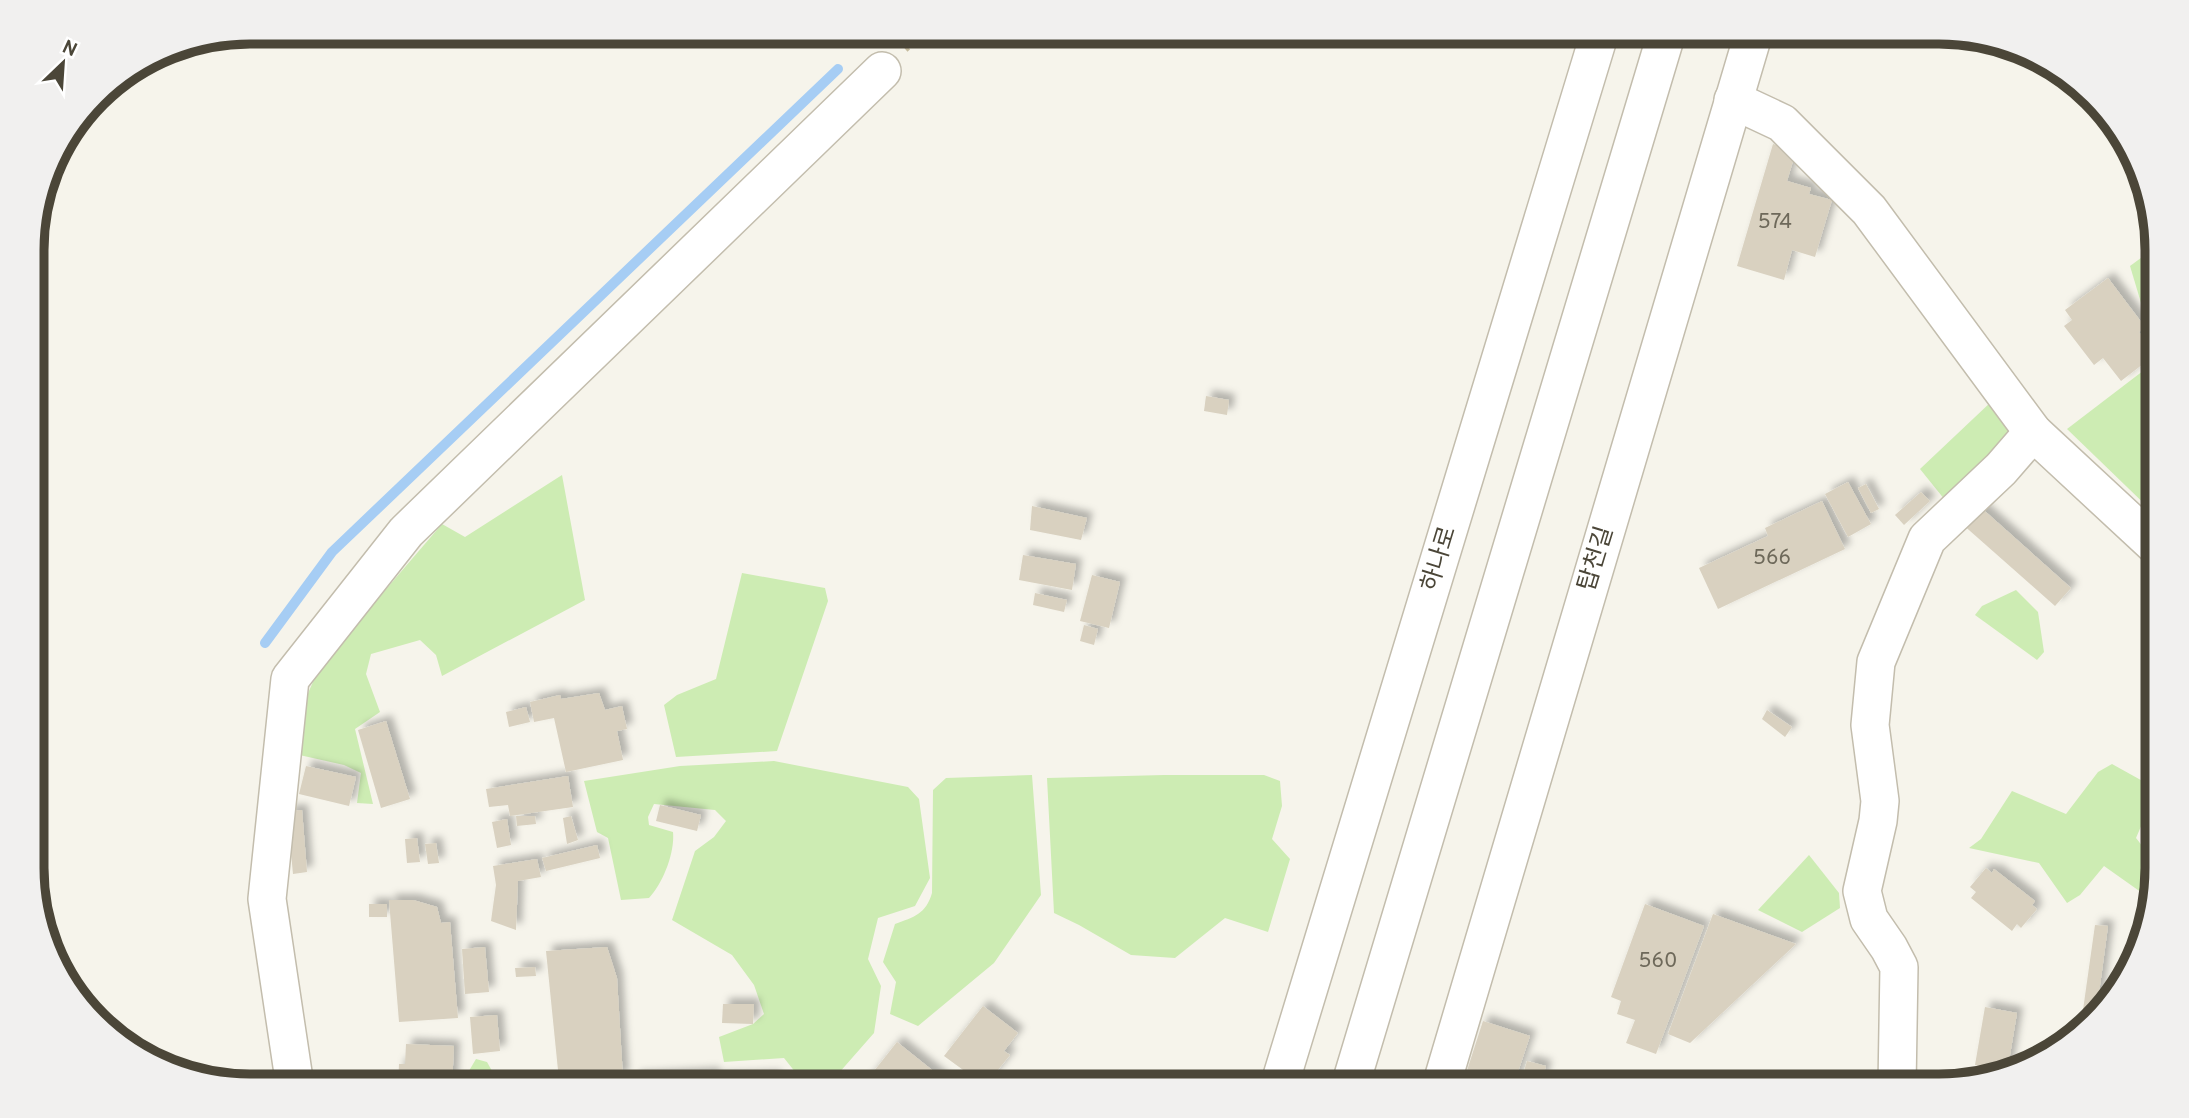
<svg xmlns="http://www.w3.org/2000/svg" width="2189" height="1118" font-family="Overpass,'Noto Sans KR',sans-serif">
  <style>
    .green { fill: #cdecb3 }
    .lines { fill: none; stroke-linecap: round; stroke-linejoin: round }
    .stream { stroke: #a6cdf4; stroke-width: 10 }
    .building { fill: #d9d1c0; filter: url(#shadow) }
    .minor-casing { stroke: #c3bdad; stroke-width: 40 }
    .path { stroke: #c5bb9e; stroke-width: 4.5; stroke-dasharray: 3.5 3.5; stroke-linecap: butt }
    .minor { stroke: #fff; stroke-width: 37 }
    .labels { text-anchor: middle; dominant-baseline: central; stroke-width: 7; stroke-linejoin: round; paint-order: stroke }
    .number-label { font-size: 21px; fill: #6e695a }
    .street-label { font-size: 24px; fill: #4b4638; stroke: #fff }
    .rim { fill: none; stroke: #4b4638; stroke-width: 9 }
  </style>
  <defs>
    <filter id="shadow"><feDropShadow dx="6" dy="-6" stdDeviation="3.5" flood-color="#0004"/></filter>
  </defs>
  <rect width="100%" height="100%" fill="#f6f4eb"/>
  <!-- green -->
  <g class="green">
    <path d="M2156,247V353L2130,266Z"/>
    <path d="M2156,361L2157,516L2067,429Z"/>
    <path d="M1992,401L2013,433L1945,500L1920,469Z"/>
    <path d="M562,475L585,600L442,676L436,655L420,640L371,654L366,674L380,712L355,729L373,804L357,803L361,773L344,765L295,754L305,700L320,666L442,524L465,537Z"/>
    <path d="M742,573L825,588L828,601L777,751L676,757L664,705L677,695L716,679Z"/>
    <path d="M2016,590L2038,612L2044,652L2037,660L1975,615L1982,606Z"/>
    <path d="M774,761L908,787L919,799L930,878L915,906L878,918L868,959L881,986L874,1033L838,1074L796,1073L784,1058L724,1062L719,1037L753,1024L764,1014L754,985L732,955L672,920L695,851L714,837L726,821L715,810L654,804L648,817L649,825L673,832C675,853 663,883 649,898L621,900L608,838L597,832L584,781L680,766Z"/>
    <path d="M2112,764L2157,789L2136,838C2157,865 2157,869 2150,902L2145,895L2104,866L2080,895L2067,903L2039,863L1969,848L1981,839L2012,791L2066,814L2098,772Z"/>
    <path d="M1032,775L1041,895L994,963L918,1026L890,1014L896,982L883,962L895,924C914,917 926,914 932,893L933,790L946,778Z"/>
    <path d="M1164,775H1264L1280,781L1282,806L1272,839L1290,859L1268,932L1225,918L1175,958L1131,955L1079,925L1054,913L1047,778Z"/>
    <path d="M1809,855L1839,893L1840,908L1802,932L1758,910Z"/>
    <path d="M476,1059L487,1062L496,1078L538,1080L542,1084L617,1082L622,1086H460Z"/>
  </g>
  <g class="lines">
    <!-- stream -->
    <path class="stream" d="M265,643L332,552L838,69"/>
  </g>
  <!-- building -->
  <g class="building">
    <path d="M1773,144L1796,151L1787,181L1811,188L1809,194L1832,200L1815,257L1792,250L1784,280L1737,266Z"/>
    <path d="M2108,278L2145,327L2139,332L2156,354L2121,381L2103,358L2094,365L2064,326L2072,320L2065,310Z"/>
    <path d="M1206,396L1229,400L1227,415L1204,411Z"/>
    <path d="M1848,482L1871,524L1848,537L1825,494Z"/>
    <path d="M1866,484L1879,509L1871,513L1858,488Z"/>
    <path d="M1921,492L1930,501L1904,525L1895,515Z"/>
    <path d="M1822,501L1845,549L1718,609L1699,568L1768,536L1765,528Z"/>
    <path d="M1978,505L2071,588L2055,606L1961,523Z"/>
    <path d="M1032,506L1087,518L1081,540L1030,530Z"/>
    <path d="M1023,555L1076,564L1072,590L1019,580Z"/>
    <path d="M1092,575L1120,582L1109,628L1080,621Z"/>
    <path d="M1035,593L1067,600L1064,612L1033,605Z"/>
    <path d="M1084,625L1098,629L1094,645L1080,641Z"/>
    <path d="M599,693L605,710L622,706L627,729L617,731L623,760L566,772L554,718L534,722L530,702L560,695L561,699Z"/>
    <path d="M526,707L530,722L509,727L506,712Z"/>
    <path d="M1767,710L1792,727L1785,737L1762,719Z"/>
    <path d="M386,721L410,799L381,808L358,730Z"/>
    <path d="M306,766L356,777L349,806L299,794Z"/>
    <path d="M568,776L573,807L510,816L508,805L489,807L486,789Z"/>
    <path d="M660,805L701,815L697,831L656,821Z"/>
    <path d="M302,810L307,872L293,874L287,811Z"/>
    <path d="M516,816H535L536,824L517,826Z"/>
    <path d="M571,816L578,840L567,844L563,818Z"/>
    <path d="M507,819L511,845L497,848L492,822Z"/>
    <path d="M417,838L420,862L407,863L405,839Z"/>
    <path d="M436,843L439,863L428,864L425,844Z"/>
    <path d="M597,845L600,858L546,871L542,858Z"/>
    <path d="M537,859L541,877L518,881L516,930L491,921L496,885L493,866Z"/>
    <path d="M1986,868L1992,873L1994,869L2035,901L2032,905L2037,909L2021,928L2017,924L2012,931L1971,898L1976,892L1970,887Z"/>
    <path d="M389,900H413L437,907L441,923L450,922L458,1018L399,1022Z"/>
    <rect x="369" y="904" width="18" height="13"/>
    <path d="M1645,904L1704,926L1656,1054L1626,1043L1635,1020L1617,1014L1621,1001L1611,997Z"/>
    <path d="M1713,914L1796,944L1690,1043L1668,1034Z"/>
    <path d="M2095,925L2108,926L2097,1008L2094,1011L2083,1010Z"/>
    <path d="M485,947L489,992L465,994L462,949Z"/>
    <path d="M607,947L617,978L623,1078L559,1080L546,951Z"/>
    <path d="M535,967L536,976L516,977L515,968Z"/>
    <path d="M723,1004H754L753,1024L722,1023Z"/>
    <path d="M983,1006L1018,1033L1004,1051L1010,1055L985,1086L944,1056Z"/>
    <path d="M1985,1007L2017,1013L2008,1067L2001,1070L1975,1065Z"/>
    <path d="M497,1015L500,1051L473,1054L470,1017Z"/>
    <path d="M1483,1021L1530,1036L1514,1084L1519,1086H1462Z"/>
    <path d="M897,1042L952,1086L863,1085Z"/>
    <path d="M406,1044L454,1046L452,1086H398L399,1064H405Z"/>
    <path d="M1527,1061L1546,1066L1540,1086L1521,1081Z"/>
    <path d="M714,1073V1078L775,1076L776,1086H634V1077Z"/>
  </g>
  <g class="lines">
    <defs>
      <g id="minor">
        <path d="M1733,100L1782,123L1869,210L2033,432L2157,547"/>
        <path d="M295,1086L267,899L290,679L406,532L882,71"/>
        <path d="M1279,1086L1600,32"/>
        <path d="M1350,1086L1667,32"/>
        <path d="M1441,1086L1754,32"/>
        <path d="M1897,1086L1899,967L1889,948L1869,919L1862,891L1878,821L1880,801L1870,725L1876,662L1927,539L2001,469L2033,432"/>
      </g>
    </defs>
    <!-- minor casing -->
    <use href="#minor" class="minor-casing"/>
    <!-- path -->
    <path class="path" d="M906,50L926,32"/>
    <!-- minor -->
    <use href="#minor" class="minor"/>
  </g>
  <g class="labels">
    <!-- number labels -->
    <g class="number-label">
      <text x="1775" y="222">574</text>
      <text x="1772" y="558">566</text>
      <text x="1658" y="961">560</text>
    </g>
    <!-- street labels -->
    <g class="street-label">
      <text transform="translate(1440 559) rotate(-73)">하나로</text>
      <text transform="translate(1597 559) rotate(-73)">탑천길</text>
    </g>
  </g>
  <!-- crop -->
  <path d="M0 0H2189V1118H0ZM250 44H1939A206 206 0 0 1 2145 250V868A206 206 0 0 1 1939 1074H250A206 206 0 0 1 44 868V250A206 206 0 0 1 250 44Z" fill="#f1f0ef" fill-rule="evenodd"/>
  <path class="rim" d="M250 44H1939A206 206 0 0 1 2145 250V868A206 206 0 0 1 1939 1074H250A206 206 0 0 1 44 868V250A206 206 0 0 1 250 44Z"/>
  <!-- north arrow -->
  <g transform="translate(63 63) rotate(25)" stroke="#ffffff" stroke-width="5" paint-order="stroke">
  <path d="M0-5L12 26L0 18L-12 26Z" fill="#4b4638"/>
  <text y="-10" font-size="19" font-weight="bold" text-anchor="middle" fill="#4b4638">N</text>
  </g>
</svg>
